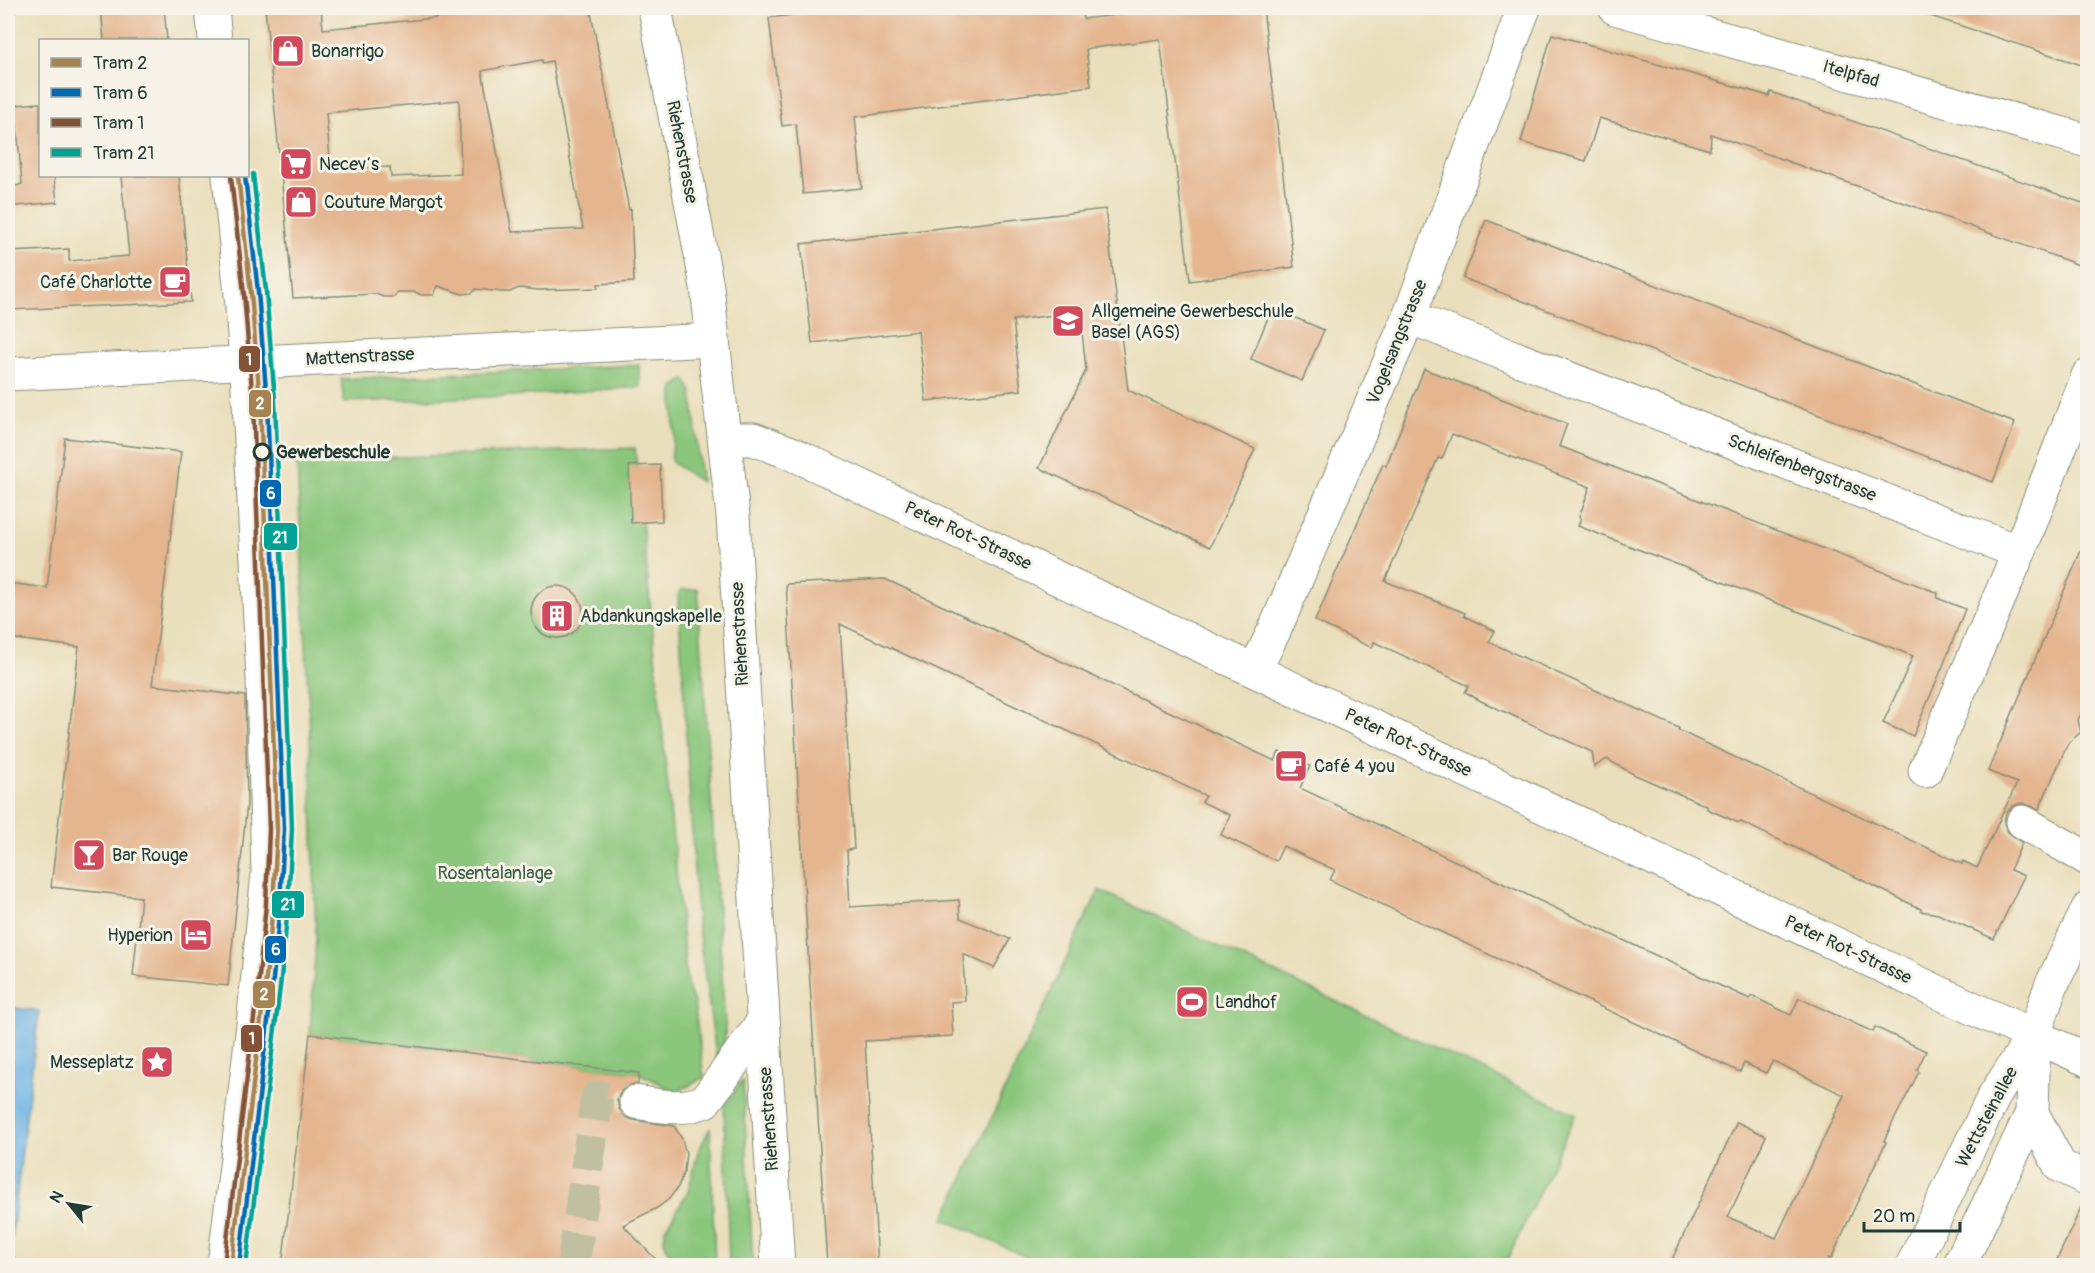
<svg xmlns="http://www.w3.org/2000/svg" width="2095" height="1273" font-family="Pangolin,sans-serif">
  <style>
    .green { fill: #8ac67c; stroke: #548258; stroke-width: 1.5 }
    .water { fill: #6eb4e5; stroke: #46788c; stroke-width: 1.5 }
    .building { fill: #e4b58f; fill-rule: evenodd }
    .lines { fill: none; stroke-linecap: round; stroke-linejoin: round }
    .minor-tunnel { stroke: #c1bfa1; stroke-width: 33; stroke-dasharray: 33 16; stroke-linecap: butt }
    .minor-casing { stroke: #848e78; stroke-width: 35 }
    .major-casing { stroke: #848e78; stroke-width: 35 }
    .minor { stroke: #fff; stroke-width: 33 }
    .major { stroke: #fff; stroke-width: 33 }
    .tram-1-casing { stroke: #f7f3e8; stroke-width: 9 }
    .tram-2-casing { stroke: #f7f3e8; stroke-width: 9 }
    .tram-3-casing { stroke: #f7f3e8; stroke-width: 9 }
    .tram-4-casing { stroke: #f7f3e8; stroke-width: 9 }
    .tram-1 { stroke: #a68351; stroke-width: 4.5 }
    .tram-2 { stroke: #0069b4; stroke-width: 4.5 }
    .tram-3 { stroke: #835237; stroke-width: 4.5 }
    .tram-4 { stroke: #00a295; stroke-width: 4.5 }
    .stop-dot { fill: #f7f3e8; stroke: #1f3d34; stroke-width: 3 }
    .labels { text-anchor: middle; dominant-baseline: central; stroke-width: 6; stroke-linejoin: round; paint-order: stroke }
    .poi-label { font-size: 18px; fill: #1f3d34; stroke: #f7f3e8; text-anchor: start }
    .street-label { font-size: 18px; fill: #1f3d34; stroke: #f7f3e8 }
    .stop-label { font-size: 18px; font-weight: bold; fill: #1f3d34; stroke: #f7f3e8; text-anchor: start }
    .park-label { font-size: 18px; fill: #3a5f46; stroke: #f7f3e8 }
    .line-badge { stroke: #f7f3e8; stroke-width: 2 }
    .badge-label { font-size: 16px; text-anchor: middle; font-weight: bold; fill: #fff }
  </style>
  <rect width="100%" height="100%" fill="#f7f3e8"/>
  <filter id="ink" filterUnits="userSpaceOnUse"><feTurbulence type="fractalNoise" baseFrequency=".0167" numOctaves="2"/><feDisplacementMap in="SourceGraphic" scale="12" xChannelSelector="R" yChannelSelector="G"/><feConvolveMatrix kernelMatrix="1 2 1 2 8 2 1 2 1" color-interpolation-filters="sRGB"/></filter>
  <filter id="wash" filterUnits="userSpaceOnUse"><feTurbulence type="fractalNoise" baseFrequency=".008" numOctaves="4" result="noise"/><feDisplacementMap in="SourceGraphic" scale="24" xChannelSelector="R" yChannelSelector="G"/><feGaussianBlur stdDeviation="1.35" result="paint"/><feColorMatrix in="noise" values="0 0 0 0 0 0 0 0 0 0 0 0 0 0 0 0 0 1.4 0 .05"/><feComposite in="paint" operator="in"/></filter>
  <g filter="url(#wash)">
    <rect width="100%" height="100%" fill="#eadfbc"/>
    <!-- green -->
    <g class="green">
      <path d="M639,365L640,387L514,396L344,402L341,379Z"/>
      <path d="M685,379L692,392L701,482L673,463L671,459L674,436L673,393L674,387Z"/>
      <path d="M635,448L687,984L694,1003L704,1077L689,1086L674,1091L639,1073L310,1034L316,939L310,734L297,461Z"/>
      <path d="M698,589L725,1024V1038L717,1061L697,921L678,595L681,590Z"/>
      <path d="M1099,890L1576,1114L1505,1265H1043L944,1219Z"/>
      <path d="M743,1081L753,1265H729L724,1106L740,1083Z"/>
      <path d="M710,1128L715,1265H673L664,1241L665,1229L688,1192L698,1152Z"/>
      <path d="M2087,1134V1171L2073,1164Z"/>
    </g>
    <!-- water -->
    <path class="water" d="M8,1007L39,1011L8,1266Z"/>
    <g id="blocks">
      <!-- building -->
      <g class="building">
        <path d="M101,8H164L167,40H104Z"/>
        <path d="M265,8H321L323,29L436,18L435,8H590L629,210L631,209L634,282L598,284V288L539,290L519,288L510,292H502L476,289L472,293L462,294L438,286L434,295H421L415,292H398L394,297H383L376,294L293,298ZM542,60V63L552,61L583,229L512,232L482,71ZM459,100L461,174L391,177L390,167L331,169L326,113Z"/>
        <path d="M847,8H1081L1083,19L1157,10L1156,8H1263L1294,267L1190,281L1160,39L1086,49L1091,86L855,117L862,188L803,194L796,124L782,126L769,18Z"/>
        <path d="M1922,8H2088V67L1921,13Z"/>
        <path d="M1552,34L1769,96L1771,92L2088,205V241L2079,265L1711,134L1710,150L1599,118L1586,161L1521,142Z"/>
        <path d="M40,103V176H54L57,202L8,207V189L22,184L15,105Z"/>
        <path d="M121,176H179L191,302L8,310V252L69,249V261L129,256Z"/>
        <path d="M1105,209L1128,390L1255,449L1210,547L1039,468L1086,370L1080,312L1013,320L1021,390L926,401L918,331L812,343L801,244Z"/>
        <path d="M1486,220L2015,423L1993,482L1463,278Z"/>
        <path d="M1272,308L1324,330L1302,381L1251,359Z"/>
        <path d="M1424,369L1567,424L1559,446L1938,593L1937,598L1965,609L1943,666L1913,736L1883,723L1913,656L1578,526L1581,518L1579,517L1590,487L1452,434L1442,459L1438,458L1385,581L1465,613L1464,616L1495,631L1489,642L1679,728L1678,730L1713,747L1962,864L1963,861L1977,868L2017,783L1988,771L2088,534V698L2078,720L2081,732L2068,743L2039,809L2022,803L2013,806L2006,813L2004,823L2007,831L2022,843L2010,870L2024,876L1994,939L1938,914L1921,911V909L1813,856L1741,822L1739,823L1707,809V806L1633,774L1607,759L1594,767L1592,752L1481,701L1465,692L1469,686L1374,642L1372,648L1315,621L1383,464L1386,466Z"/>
        <path d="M65,438L181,452L152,685L245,696L247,803L228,986L133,976L141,897L51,887L79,647L8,638V583L47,588Z"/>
        <path d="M660,465L662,521L631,523L629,466Z"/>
        <path d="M885,579L1275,761L1279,752L1310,766L1300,788L1723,987L1750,999L1752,996L1791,1015L1799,998L1873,1032L1875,1027L1926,1051L1917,1070L1919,1072L1893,1122L1884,1141L1886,1142L1853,1211L1831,1259L1828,1258L1827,1262L1835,1266H1669L1737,1122L1766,1136L1728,1217L1776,1238L1844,1095L1773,1061L1766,1073L1744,1063L1740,1072L1330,880L1335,870L1283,846L1276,861L1221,835L1230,815L1202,802L1206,796L840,624L854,849L847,850L850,907L959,900L960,918L1010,939L994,968L963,954L965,1001L951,1002L953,1036L865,1041L878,1266H827L786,584Z"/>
        <circle cx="557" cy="612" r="26"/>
        <path d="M310,1034L639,1073L638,1084L629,1085L621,1091L617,1099L619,1109L625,1117L633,1120L674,1126L682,1139L686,1153L684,1171L678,1187L669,1199L657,1208L623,1225L662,1266H282Z"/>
        <path d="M2086,1197L2088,1266H2054Z"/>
      </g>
    </g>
  </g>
  <g filter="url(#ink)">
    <use href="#blocks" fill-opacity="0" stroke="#848e78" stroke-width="1.5"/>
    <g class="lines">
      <!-- minor-tunnel -->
      <path class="minor-tunnel" d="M573,1266L597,1097L636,1102"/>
      <defs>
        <g id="minor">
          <path d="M212,8L215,40"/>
          <path d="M1615,8L2088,141"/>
          <path d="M1409,317L2019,552"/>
          <path d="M8,374L713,340"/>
          <path d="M725,439H753L791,453L1972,1008L2088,1060"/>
          <path d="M1255,670L1275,629L1409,317L1524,8"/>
          <path d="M1925,771L2019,552L2088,376"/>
          <path d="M2023,822L2088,859"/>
          <path d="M636,1102C660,1106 682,1111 705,1101L763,1022"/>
          <path d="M2032,1113L2060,1166L2088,1179"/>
          <path d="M224,1266L253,1025L268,873L263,679L249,402L241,294L229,176"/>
        </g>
        <g id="major">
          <path d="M655,8L707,287L733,516L778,1266"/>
          <path d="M1912,1266L1994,1096L2034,1035L2051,986L2088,909"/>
          <path d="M1959,1266L2032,1113L2034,1035"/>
        </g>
      </defs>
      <!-- minor casing -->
      <use href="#minor" class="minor-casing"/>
      <!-- major casing -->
      <use href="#major" class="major-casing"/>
      <!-- minor -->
      <use href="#minor" class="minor"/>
      <!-- major -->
      <use href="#major" class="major"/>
      <defs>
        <path id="tram-1" d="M231,1266L266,978L273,905L277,829L260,402L251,293L238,176"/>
        <path id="tram-2" d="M239,1266L273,979L280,905L284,829L267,402L258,292L245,176"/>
        <path id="tram-3" d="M224,1265L259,977L266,904L269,829L253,402L244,294L231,177"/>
        <path id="tram-4" d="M246,1266L281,979L288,906L292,828L275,401L266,291L253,174"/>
      </defs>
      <!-- tram-1 casing -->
      <use href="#tram-1" class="tram-1-casing"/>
      <!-- tram-2 casing -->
      <use href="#tram-2" class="tram-2-casing"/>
      <!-- tram-3 casing -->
      <use href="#tram-3" class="tram-3-casing"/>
      <!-- tram-4 casing -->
      <use href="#tram-4" class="tram-4-casing"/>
      <!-- tram-1 -->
      <use href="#tram-1" class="tram-1"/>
      <!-- tram-2 -->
      <use href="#tram-2" class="tram-2"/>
      <!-- tram-3 -->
      <use href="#tram-3" class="tram-3"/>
      <!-- tram-4 -->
      <use href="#tram-4" class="tram-4"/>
    </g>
  </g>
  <!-- icons -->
  <defs>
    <symbol id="shop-square" viewBox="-11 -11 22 22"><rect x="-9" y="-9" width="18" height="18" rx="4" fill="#d1495b" stroke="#f7f3e8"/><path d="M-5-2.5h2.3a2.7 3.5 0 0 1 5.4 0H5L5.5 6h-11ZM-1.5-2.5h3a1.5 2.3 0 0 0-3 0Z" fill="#fff"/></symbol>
    <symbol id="supermarket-square" viewBox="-11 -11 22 22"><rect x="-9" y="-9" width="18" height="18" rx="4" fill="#d1495b" stroke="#f7f3e8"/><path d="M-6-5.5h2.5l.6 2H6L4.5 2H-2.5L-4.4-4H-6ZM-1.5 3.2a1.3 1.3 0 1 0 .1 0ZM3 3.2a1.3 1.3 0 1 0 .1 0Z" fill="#fff"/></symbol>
    <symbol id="cafe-square" viewBox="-11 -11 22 22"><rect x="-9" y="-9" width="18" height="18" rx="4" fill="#d1495b" stroke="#f7f3e8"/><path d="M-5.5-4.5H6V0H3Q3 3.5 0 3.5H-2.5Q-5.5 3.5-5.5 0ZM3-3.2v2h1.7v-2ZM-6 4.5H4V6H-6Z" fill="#fff"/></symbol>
    <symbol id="school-square" viewBox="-11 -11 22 22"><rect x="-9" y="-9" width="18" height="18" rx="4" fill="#d1495b" stroke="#f7f3e8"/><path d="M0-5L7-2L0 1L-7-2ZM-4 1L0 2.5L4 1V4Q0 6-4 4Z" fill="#fff"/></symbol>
    <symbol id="building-square" viewBox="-11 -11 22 22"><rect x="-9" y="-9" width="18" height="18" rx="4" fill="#d1495b" stroke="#f7f3e8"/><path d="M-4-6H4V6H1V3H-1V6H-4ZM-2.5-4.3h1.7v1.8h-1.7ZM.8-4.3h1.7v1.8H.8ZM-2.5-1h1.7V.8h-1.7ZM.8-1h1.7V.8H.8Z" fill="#fff"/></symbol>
    <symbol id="bar-square" viewBox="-11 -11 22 22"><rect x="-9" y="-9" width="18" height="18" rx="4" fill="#d1495b" stroke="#f7f3e8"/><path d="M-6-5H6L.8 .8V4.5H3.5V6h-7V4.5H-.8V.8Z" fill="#fff"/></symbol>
    <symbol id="hotel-square" viewBox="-11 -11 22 22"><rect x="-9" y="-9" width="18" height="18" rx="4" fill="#d1495b" stroke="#f7f3e8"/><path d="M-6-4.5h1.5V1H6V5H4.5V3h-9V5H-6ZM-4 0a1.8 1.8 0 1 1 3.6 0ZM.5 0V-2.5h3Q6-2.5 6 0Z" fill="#fff"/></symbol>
    <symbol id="stadium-square" viewBox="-11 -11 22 22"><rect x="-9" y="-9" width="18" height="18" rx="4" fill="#d1495b" stroke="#f7f3e8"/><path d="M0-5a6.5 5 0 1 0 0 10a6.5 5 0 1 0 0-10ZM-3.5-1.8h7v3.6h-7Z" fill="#fff"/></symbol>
    <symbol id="sight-square" viewBox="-11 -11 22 22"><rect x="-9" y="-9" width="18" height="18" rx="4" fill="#d1495b" stroke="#f7f3e8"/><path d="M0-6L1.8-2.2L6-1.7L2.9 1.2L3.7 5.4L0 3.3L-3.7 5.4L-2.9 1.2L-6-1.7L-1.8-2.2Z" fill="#fff"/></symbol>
  </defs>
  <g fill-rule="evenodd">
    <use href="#shop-square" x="269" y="32" width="38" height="38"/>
    <use href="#supermarket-square" x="277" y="145" width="38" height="38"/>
    <use href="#shop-square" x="282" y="183" width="38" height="38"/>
    <use href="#cafe-square" x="156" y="263" width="38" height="38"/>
    <use href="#school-square" x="1049" y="302" width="38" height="38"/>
    <use href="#building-square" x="538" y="597" width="38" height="38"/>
    <use href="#cafe-square" x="1272" y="747" width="38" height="38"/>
    <use href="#bar-square" x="70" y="836" width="38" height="38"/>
    <use href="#hotel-square" x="177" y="916" width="38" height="38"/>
    <use href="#stadium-square" x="1173" y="983" width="38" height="38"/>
    <use href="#sight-square" x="138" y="1043" width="38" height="38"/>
  </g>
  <!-- markers -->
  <circle class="stop-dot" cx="262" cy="452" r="8"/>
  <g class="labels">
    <!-- poi labels -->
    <g class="poi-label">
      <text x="311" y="51">Bonarrigo</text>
      <text x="319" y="164">Necev‘s</text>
      <text x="324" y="202">Couture Margot</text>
      <text x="152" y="282" text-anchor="end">Café Charlotte</text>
      <text x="1091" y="311">Allgemeine Gewerbeschule<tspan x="1091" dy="21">Basel (AGS)</tspan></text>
      <text x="580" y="616">Abdankungskapelle</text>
      <text x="1314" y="766">Café 4 you</text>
      <text x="112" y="855">Bar Rouge</text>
      <text x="173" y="935" text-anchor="end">Hyperion</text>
      <text x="1215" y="1002">Landhof</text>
      <text x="134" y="1062" text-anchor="end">Messeplatz</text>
    </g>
    <!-- street labels -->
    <g class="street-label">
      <text transform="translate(1851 74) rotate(16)">Itelpfad</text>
      <text transform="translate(682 152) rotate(79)">Riehenstrasse</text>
      <text transform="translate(1397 342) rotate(-68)">Vogelsangstrasse</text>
      <text transform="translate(360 357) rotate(-3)">Mattenstrasse</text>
      <text transform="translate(1802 468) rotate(21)">Schleifenbergstrasse</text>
      <text transform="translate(968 536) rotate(25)">Peter Rot-Strasse</text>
      <text transform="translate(740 634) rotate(-93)">Riehenstrasse</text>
      <text transform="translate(1408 743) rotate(25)">Peter Rot-Strasse</text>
      <text transform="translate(1848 950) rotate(25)">Peter Rot-Strasse</text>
      <text transform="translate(1987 1117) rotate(-62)">Wettsteinallee</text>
      <text transform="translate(769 1119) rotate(-94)">Riehenstrasse</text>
    </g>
    <!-- stop labels -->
    <g class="stop-label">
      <text x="276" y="452">Gewerbeschule</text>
    </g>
    <!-- park labels -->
    <g class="park-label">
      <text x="495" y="873">Rosentalanlage</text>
    </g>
  </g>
  <g class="line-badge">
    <rect x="238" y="345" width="23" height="28" rx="6" fill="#835237"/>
    <rect x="248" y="389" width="24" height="29" rx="6" fill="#a68351"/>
    <rect x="259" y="479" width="23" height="29" rx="6" fill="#0069b4"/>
    <rect x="263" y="522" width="35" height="29" rx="6" fill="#00a295"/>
    <rect x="271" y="890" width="34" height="29" rx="6" fill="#00a295"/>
    <rect x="264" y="935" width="23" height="29" rx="6" fill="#0069b4"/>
    <rect x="252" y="980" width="24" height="29" rx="6" fill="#a68351"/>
    <rect x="240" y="1024" width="23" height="29" rx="6" fill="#835237"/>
  </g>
  <g class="badge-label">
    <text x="249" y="365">1</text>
    <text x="260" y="409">2</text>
    <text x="271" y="499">6</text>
    <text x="280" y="543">21</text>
    <text x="288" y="910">21</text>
    <text x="276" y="955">6</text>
    <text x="264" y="1000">2</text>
    <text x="252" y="1044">1</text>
  </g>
  <!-- margin -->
  <rect width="2095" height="1273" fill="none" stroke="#f7f3e8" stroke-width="30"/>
  <!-- legend -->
  <rect x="39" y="39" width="210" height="138" fill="#f7f3e8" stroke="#a1aaa0" stroke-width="1.5"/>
  <rect x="51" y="58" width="30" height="9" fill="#a68351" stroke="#a1aaa0" stroke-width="1.5"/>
  <text x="93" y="69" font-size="18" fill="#1f3d34">Tram 2</text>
  <rect x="51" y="88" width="30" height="9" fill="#0069b4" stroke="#a1aaa0" stroke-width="1.5"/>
  <text x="93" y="99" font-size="18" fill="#1f3d34">Tram 6</text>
  <rect x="51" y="118" width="30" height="9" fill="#835237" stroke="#a1aaa0" stroke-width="1.5"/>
  <text x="93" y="129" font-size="18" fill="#1f3d34">Tram 1</text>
  <rect x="51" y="148" width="30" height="9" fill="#00a295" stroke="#a1aaa0" stroke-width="1.5"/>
  <text x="93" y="159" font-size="18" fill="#1f3d34">Tram 21</text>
  <!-- north arrow -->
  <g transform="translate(69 1204) rotate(300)" stroke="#f7f3e8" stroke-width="4.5" paint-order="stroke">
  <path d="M0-4.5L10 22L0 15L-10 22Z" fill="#1f3d34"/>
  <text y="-9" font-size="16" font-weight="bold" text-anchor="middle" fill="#1f3d34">N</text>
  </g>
  <!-- scale -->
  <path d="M1864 1222v9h96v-9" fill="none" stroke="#1f3d34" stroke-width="3"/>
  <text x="1873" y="1222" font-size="18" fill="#1f3d34" stroke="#f7f3e8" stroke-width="4.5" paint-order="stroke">20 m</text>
</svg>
